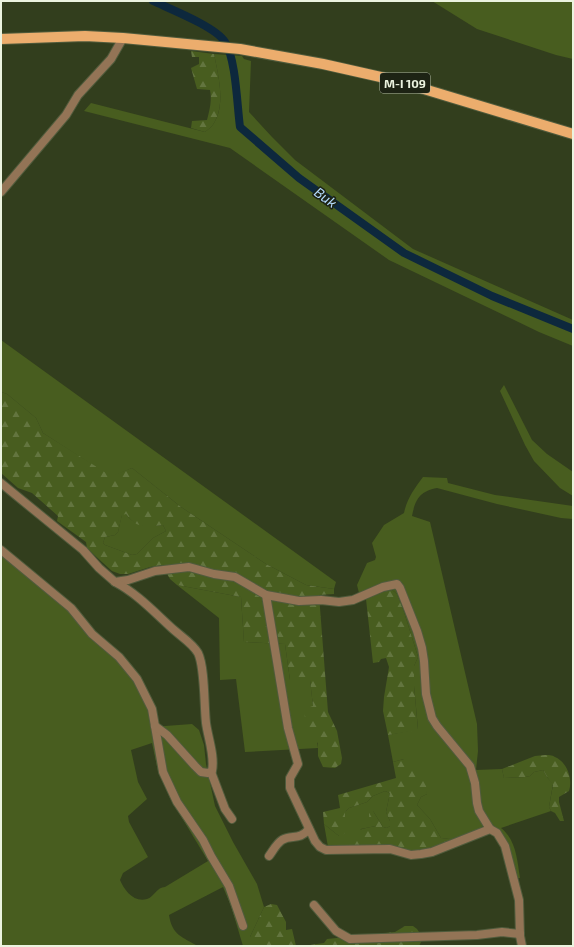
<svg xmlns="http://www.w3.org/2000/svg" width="574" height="947" font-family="'Exo 2',sans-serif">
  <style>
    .grass { fill: #485d1f; fill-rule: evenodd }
    .forest { fill: url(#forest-firs); fill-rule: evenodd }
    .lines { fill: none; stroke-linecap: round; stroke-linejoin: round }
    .canal { stroke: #0d283d; stroke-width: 8 }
    .minor-casing { stroke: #505b3c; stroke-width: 10 }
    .primary-casing { stroke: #505b3c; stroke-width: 12 }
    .minor { stroke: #937456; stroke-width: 8 }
    .primary { stroke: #ecad6d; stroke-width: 10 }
    .labels { text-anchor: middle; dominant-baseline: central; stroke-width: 3; stroke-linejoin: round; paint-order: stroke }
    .shield { fill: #1d2314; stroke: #adb5a2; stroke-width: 1 }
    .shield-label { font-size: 12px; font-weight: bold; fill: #ebf3df }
    .water-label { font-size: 14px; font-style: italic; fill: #b4dbfd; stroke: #1d2314 }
  </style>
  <defs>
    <pattern id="forest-firs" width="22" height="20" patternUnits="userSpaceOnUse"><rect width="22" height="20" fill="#485d1f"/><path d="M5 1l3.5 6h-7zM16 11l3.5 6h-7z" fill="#63753f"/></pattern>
  </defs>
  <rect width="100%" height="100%" fill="#323e1d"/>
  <!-- grass -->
  <g class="grass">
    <path d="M432,1H573V59L556,55L477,29Z"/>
    <path d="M214,54L242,56L244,59L251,61L249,112L272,137L295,160L413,249L573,320V346L539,332L389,260L230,148L84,111L91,103L205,132C208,129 212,127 214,123C226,104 218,74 214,54Z"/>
    <path d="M1,340L336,582L334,589L306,585L266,564L181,507L132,468L111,477L43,433L36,418L7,394L1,392Z"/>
    <path d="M504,385L532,440L547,454L573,472V496L560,488L534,461L525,445L500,391Z"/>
    <path d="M423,477L447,478L448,483L495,495L573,506V519L561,518L497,504L437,488C419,491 415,501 412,516L430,522L477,724L478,751L476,770L502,769L504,778L525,777L530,776L534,772L543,770L547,777L553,784L549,807L551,811L501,828C516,840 517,859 520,878H517L508,847L483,821V826L481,828L451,842L450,839L441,838L430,819L417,805L421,797L427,794C421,775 418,773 404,759L393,762L388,735L418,729L414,686V666L418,657L404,612L397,594L392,590L395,581H389L359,593L357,585L367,563L375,560L376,557L372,543L384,525L404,513C407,498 415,488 423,477Z"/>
    <path d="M122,514H126C135,527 149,527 163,525L166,531L153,538L137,554L132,555L105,545L103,543L105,537L115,535L118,532Z"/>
    <path d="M1,554L68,609L127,670L149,709L152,727L192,724L199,730L204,745L206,764L215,806L233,842L257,884L264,907L250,937V946H243L231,906L223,887L169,915C172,935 182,937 198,946H1ZM152,743L158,771L170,798L208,861L165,887C157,887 154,897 147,899C134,903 124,890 120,880L123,873L148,857L129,822L128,816L147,799L138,782L131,750Z"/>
    <path d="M177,585L241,597L244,642L285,644L290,680H310L318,748L245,752L236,679L220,680L219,618Z"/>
    <path d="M385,791L390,793L386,812L390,821V826L387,828L383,827L373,811L376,826L361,829L352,847L346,848L345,845L328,847L324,824L339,836L345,833V812L349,808L367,802L373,796Z"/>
  </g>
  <!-- forest -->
  <g class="forest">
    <path d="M191,51L214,54C218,74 226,104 214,123C212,127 208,129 205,132L191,128L192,121L207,120C210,109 212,100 210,90L197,89L191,68L199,64V57H192Z"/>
    <path d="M1,392L7,394L36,418L43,433L111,476L132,468L181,507L266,564L306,585L334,589V594L319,595L328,712L337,731L342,758L341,764L335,768L323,767L318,756V743L307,736L304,709L313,706L310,680H290L285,644L244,642L241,597L177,585L170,579L162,565L150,567L128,574H120L112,571L102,562L87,548L86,542L57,521L58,516L32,493L18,488L1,473ZM126,514C137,529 146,527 163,525L166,531L153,538L137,554L132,555L105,545L103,543L105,537L115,535L118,532L122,515Z"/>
    <path d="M392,590L397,594L404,612L418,657L414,666V686L418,730L388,735L383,711L384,697L389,667L386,658L381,659L379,662L373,663L366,599L385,591Z"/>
    <path d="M545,755C548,755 552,755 555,757C567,762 573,779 569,791L559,797V802L564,821H560L555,813L551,811L549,807L553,785L547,777L543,770L534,772L530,776L525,777L504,778L502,769L535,756Z"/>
    <path d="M404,759H410L418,767C419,774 420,778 426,781L427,794L421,797L417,805L430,819L441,838L450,839L451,842L436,848L416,852L352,847C351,829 361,829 376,826L369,818V813L373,811L383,827L387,828L390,826V821L386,812L390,793L385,791L373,796L367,802L349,808L345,812V833L342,836H339L324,824L323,812L340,808L338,795L396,778L393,762Z"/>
    <path d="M271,904L277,905L286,922V930L292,929L296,946H250V937L264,907Z"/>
    <path d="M405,926H413L417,929L423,938L419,946H303L324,943L327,939L395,932Z"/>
  </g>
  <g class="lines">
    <!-- canal -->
    <path class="canal" d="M153,1C170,9 216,27 225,42C236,59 237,105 240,127L299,178L404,253L492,296L573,329"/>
    <defs>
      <g id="minor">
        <path d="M1,192L66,115L78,95L111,59L123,38"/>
        <path d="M1,483L83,550L99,568L115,582L128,580L155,571L189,567L214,574L235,577L266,595L288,728L298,764L290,778V788L315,841L320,847L326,850L390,849L411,855L421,854L432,852L490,829L497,833L505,846L519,900L520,936L522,946"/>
        <path d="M1,550L71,608L92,634L119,657L137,679L152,709L163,772L177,802L203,840L211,856L229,886L243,926"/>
        <path d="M115,582C138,594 155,613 174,630C182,637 193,644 198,653C205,667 204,706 206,723C208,738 215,756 212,771L208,773L201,772L195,766L167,735L155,726"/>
        <path d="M266,595L299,601L321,600L339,602L353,600L383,587L397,584L400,588L417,631L422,648L424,661L426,694L432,718L437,726L470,766L475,783L477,803L479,811L490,829"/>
        <path d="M211,772L225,809L232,819"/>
        <path d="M269,856C273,851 276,844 282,840C292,834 299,841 309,829"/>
        <path d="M314,905L336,931L350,939L477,935L502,932L520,934"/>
      </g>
      <path id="primary" d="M1,39L85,36L123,38L240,49L323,64L394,80L573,134"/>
    </defs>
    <!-- minor casing -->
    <use href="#minor" class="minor-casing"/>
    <!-- primary casing -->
    <use href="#primary" class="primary-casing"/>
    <!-- minor -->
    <use href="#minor" class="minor"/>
    <!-- primary -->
    <use href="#primary" class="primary"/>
  </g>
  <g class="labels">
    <!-- shield labels -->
    <rect class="shield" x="380" y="73" width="50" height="20" rx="3"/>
    <g class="shield-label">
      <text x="405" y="83">M-I 109</text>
    </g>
    <!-- water labels -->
    <g class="water-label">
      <text transform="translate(326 197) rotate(36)">Buk</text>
    </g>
  </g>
  <!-- border -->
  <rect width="574" height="947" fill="none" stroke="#ebf3df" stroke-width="4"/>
</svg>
